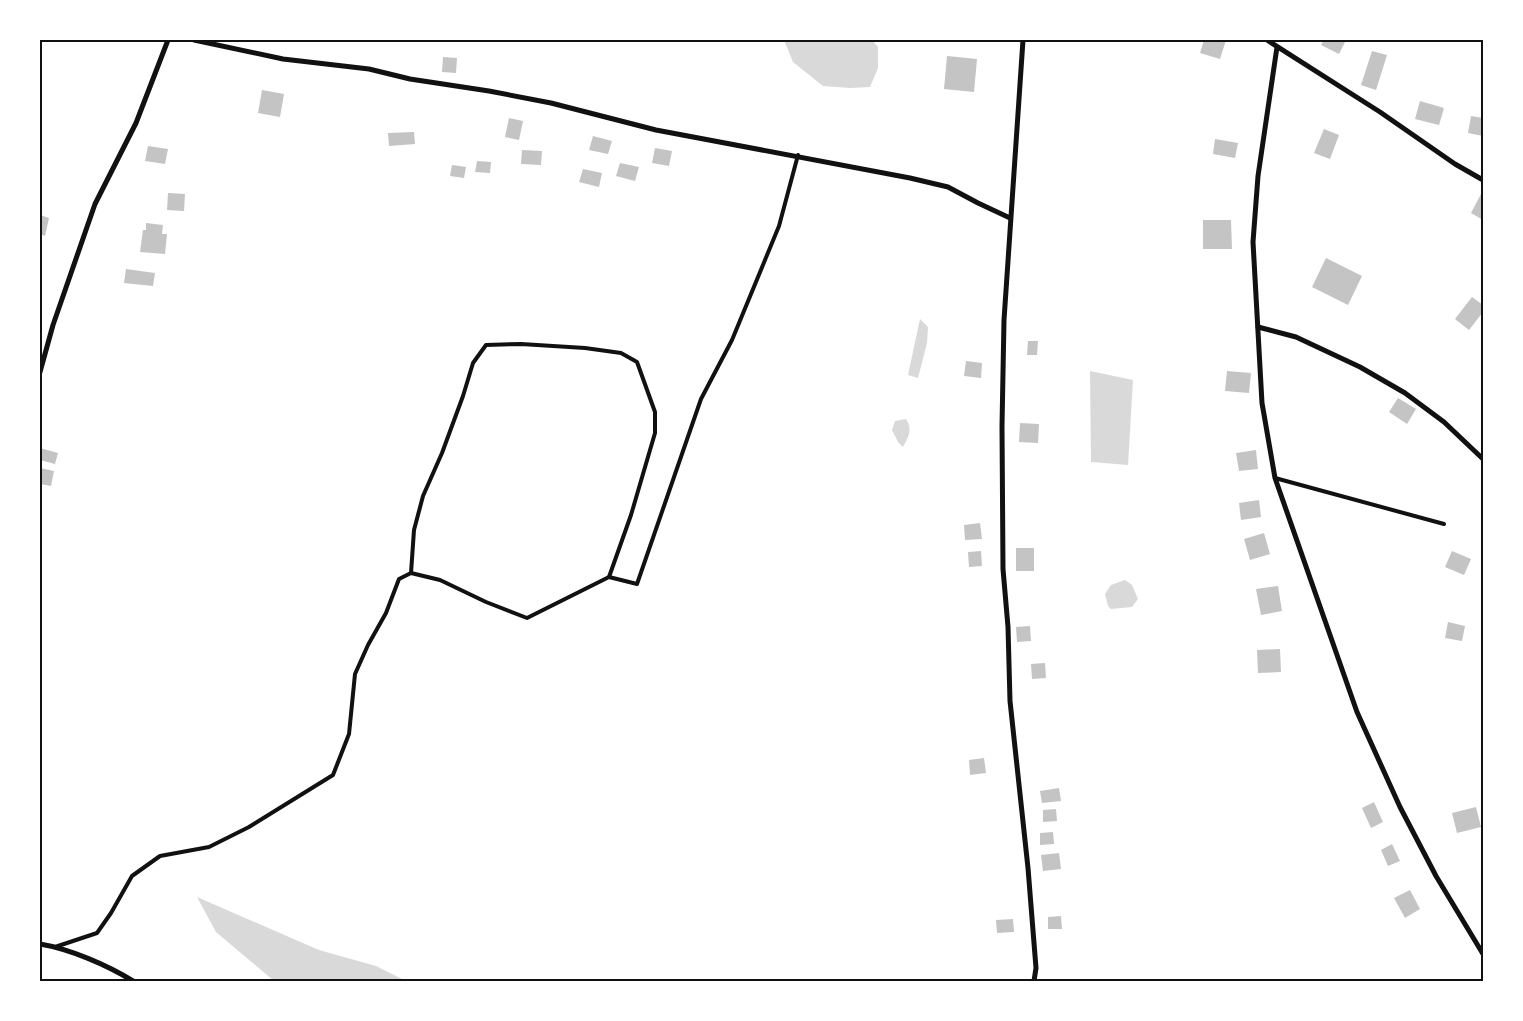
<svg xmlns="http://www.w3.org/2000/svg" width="1523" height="1021" font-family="Ubuntu,sans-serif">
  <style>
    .water { fill: #d9d9d9 }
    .building { fill: #c4c4c4 }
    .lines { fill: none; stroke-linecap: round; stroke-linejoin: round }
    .service { stroke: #111; stroke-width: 4 }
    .minor { stroke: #111; stroke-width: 5 }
    .neatline { fill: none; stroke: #111; stroke-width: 2 }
  </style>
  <rect width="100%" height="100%" fill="#fff"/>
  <!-- water -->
  <g class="water">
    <path d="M784,40H872L878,47V68L870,87L850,88L823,86L793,62Z"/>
    <path d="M920,319L928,327L927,343L918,378L908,375Z"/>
    <path d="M1090,371L1133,380L1128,465L1091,462Z"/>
    <path d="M906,419C913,430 908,438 903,447L898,442L892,430L895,421Z"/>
    <path d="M1125,580L1132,585L1138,599L1132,607L1111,609L1108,606L1105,594L1111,585Z"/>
    <path d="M197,897L319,950L376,966L406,981H274L216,932Z"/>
  </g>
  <!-- building -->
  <g class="building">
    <path d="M1204,40H1226L1220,59L1200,53Z"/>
    <path d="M1324,40H1346L1339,54L1321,45Z"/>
    <path d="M1372,51L1387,55L1376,90L1361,85Z"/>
    <path d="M947,56L977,59L974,92L944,89Z"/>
    <path d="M443,57L457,58L456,73L442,72Z"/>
    <path d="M262,90L284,94L280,117L258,113Z"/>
    <path d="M1420,101L1444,108L1439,125L1415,119Z"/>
    <path d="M1471,116L1483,118V136L1468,133Z"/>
    <path d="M509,118L523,121L519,140L505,137Z"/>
    <path d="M1324,129L1339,135L1330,159L1314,153Z"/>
    <path d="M414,132L415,144L389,146L388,133Z"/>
    <path d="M593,136L612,141L608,154L589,150Z"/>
    <path d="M1215,139L1238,143L1235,158L1213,154Z"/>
    <path d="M148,146L168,149L165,164L145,161Z"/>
    <path d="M655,148L672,151L669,166L652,163Z"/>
    <path d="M522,150L542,151L541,165L521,164Z"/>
    <path d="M477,161L491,162L490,173L475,172Z"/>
    <path d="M620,163L639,167L635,181L616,176Z"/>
    <path d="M452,165L466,167L464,178L450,176Z"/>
    <path d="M583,169L602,173L599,187L579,182Z"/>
    <path d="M168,193L185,194L184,211L167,210Z"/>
    <path d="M1481,194L1483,195V220L1471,213Z"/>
    <path d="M40,215L49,218L45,236L40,234Z"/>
    <path d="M1203,220H1231L1232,249H1203Z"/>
    <path d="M146,223L163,225L162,234H167L165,254L140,252L143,230H146Z"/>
    <path d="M1326,258L1362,276L1348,305L1312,287Z"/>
    <path d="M126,269L155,273L153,286L124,283Z"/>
    <path d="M1472,297L1483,305V312L1469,330L1455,319Z"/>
    <path d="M1028,341H1038L1037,355H1027Z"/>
    <path d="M966,361L982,363L981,378L964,376Z"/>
    <path d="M1227,371L1251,373L1249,393L1225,391Z"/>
    <path d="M1398,398L1416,409L1407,424L1389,412Z"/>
    <path d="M1020,423L1039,424L1038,443L1019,442Z"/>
    <path d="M40,448L58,453L55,464L40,460Z"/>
    <path d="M1256,450L1258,469L1239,471L1236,453Z"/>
    <path d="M40,468L54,471L51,486L40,484Z"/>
    <path d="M1259,500L1261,517L1241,520L1239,503Z"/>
    <path d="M980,523L982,539L965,540L964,525Z"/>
    <path d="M1264,533L1270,554L1250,560L1244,539Z"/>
    <rect x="1016" y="548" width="18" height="23"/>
    <path d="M981,551L982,566L969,567L968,552Z"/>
    <path d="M1452,551L1471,559L1464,575L1445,567Z"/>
    <path d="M1278,586L1282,611L1261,615L1256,589Z"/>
    <path d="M1448,622L1465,626L1462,641L1445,638Z"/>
    <path d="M1030,626L1031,641L1017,642L1016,627Z"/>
    <path d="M1280,649L1281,672L1258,673L1257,650Z"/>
    <path d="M1045,663L1046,678L1032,679L1031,664Z"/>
    <path d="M984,758L986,773L970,775L969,760Z"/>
    <path d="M1059,788L1061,801L1042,803L1040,791Z"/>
    <path d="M1374,802L1383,822L1371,828L1362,808Z"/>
    <path d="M1476,807L1481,827L1457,833L1452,813Z"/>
    <path d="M1056,809L1057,821L1043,822V810Z"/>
    <path d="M1053,832L1054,844L1040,845V833Z"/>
    <path d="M1392,844L1400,861L1388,866L1381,850Z"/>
    <path d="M1059,853L1061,869L1043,871L1041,855Z"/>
    <path d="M1410,890L1420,909L1405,918L1394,898Z"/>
    <path d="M1061,916L1062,929H1048V917Z"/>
    <path d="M1013,919L1014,932L997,933L996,920Z"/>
  </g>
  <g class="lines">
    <!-- service -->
    <g class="service">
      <path d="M1275,478L1444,524"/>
      <path d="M411,573L414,530L423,496L442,453L463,396L473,363L486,345L521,344L585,348L621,353L637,362L655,412V433L631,515L609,577"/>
      <path d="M55,947L97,933L111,913L132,876L160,856L209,847L249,827L333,775L349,734L355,674L368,645L386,613L399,579L411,573L440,580L486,602L527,618L609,577L637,584L701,399L732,340L779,226L798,155"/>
    </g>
    <!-- minor -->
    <g class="minor">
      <path d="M194,40L283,59L369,69L410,79L489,91L551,103L656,130L910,178L948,187L978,203L1010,218"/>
      <path d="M1023,40L1004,320L1002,426L1003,569L1008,627L1010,701L1028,868L1036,968L1034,981"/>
      <path d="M1267,40L1380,112L1455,164L1483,180"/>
      <path d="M1277,47L1258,176L1253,242L1262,403L1275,478L1357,712L1400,807L1436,876L1483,954"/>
      <path d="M1258,327L1296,337L1360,367L1405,393L1444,422L1483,459"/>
      <path d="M40,372L53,325L95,204L136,123L168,40"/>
      <path d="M40,944C70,949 107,965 133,981"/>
    </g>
  </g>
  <!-- border -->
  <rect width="1523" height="1021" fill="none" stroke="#ffffff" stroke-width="82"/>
  <rect x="41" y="41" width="1441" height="939" class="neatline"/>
</svg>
